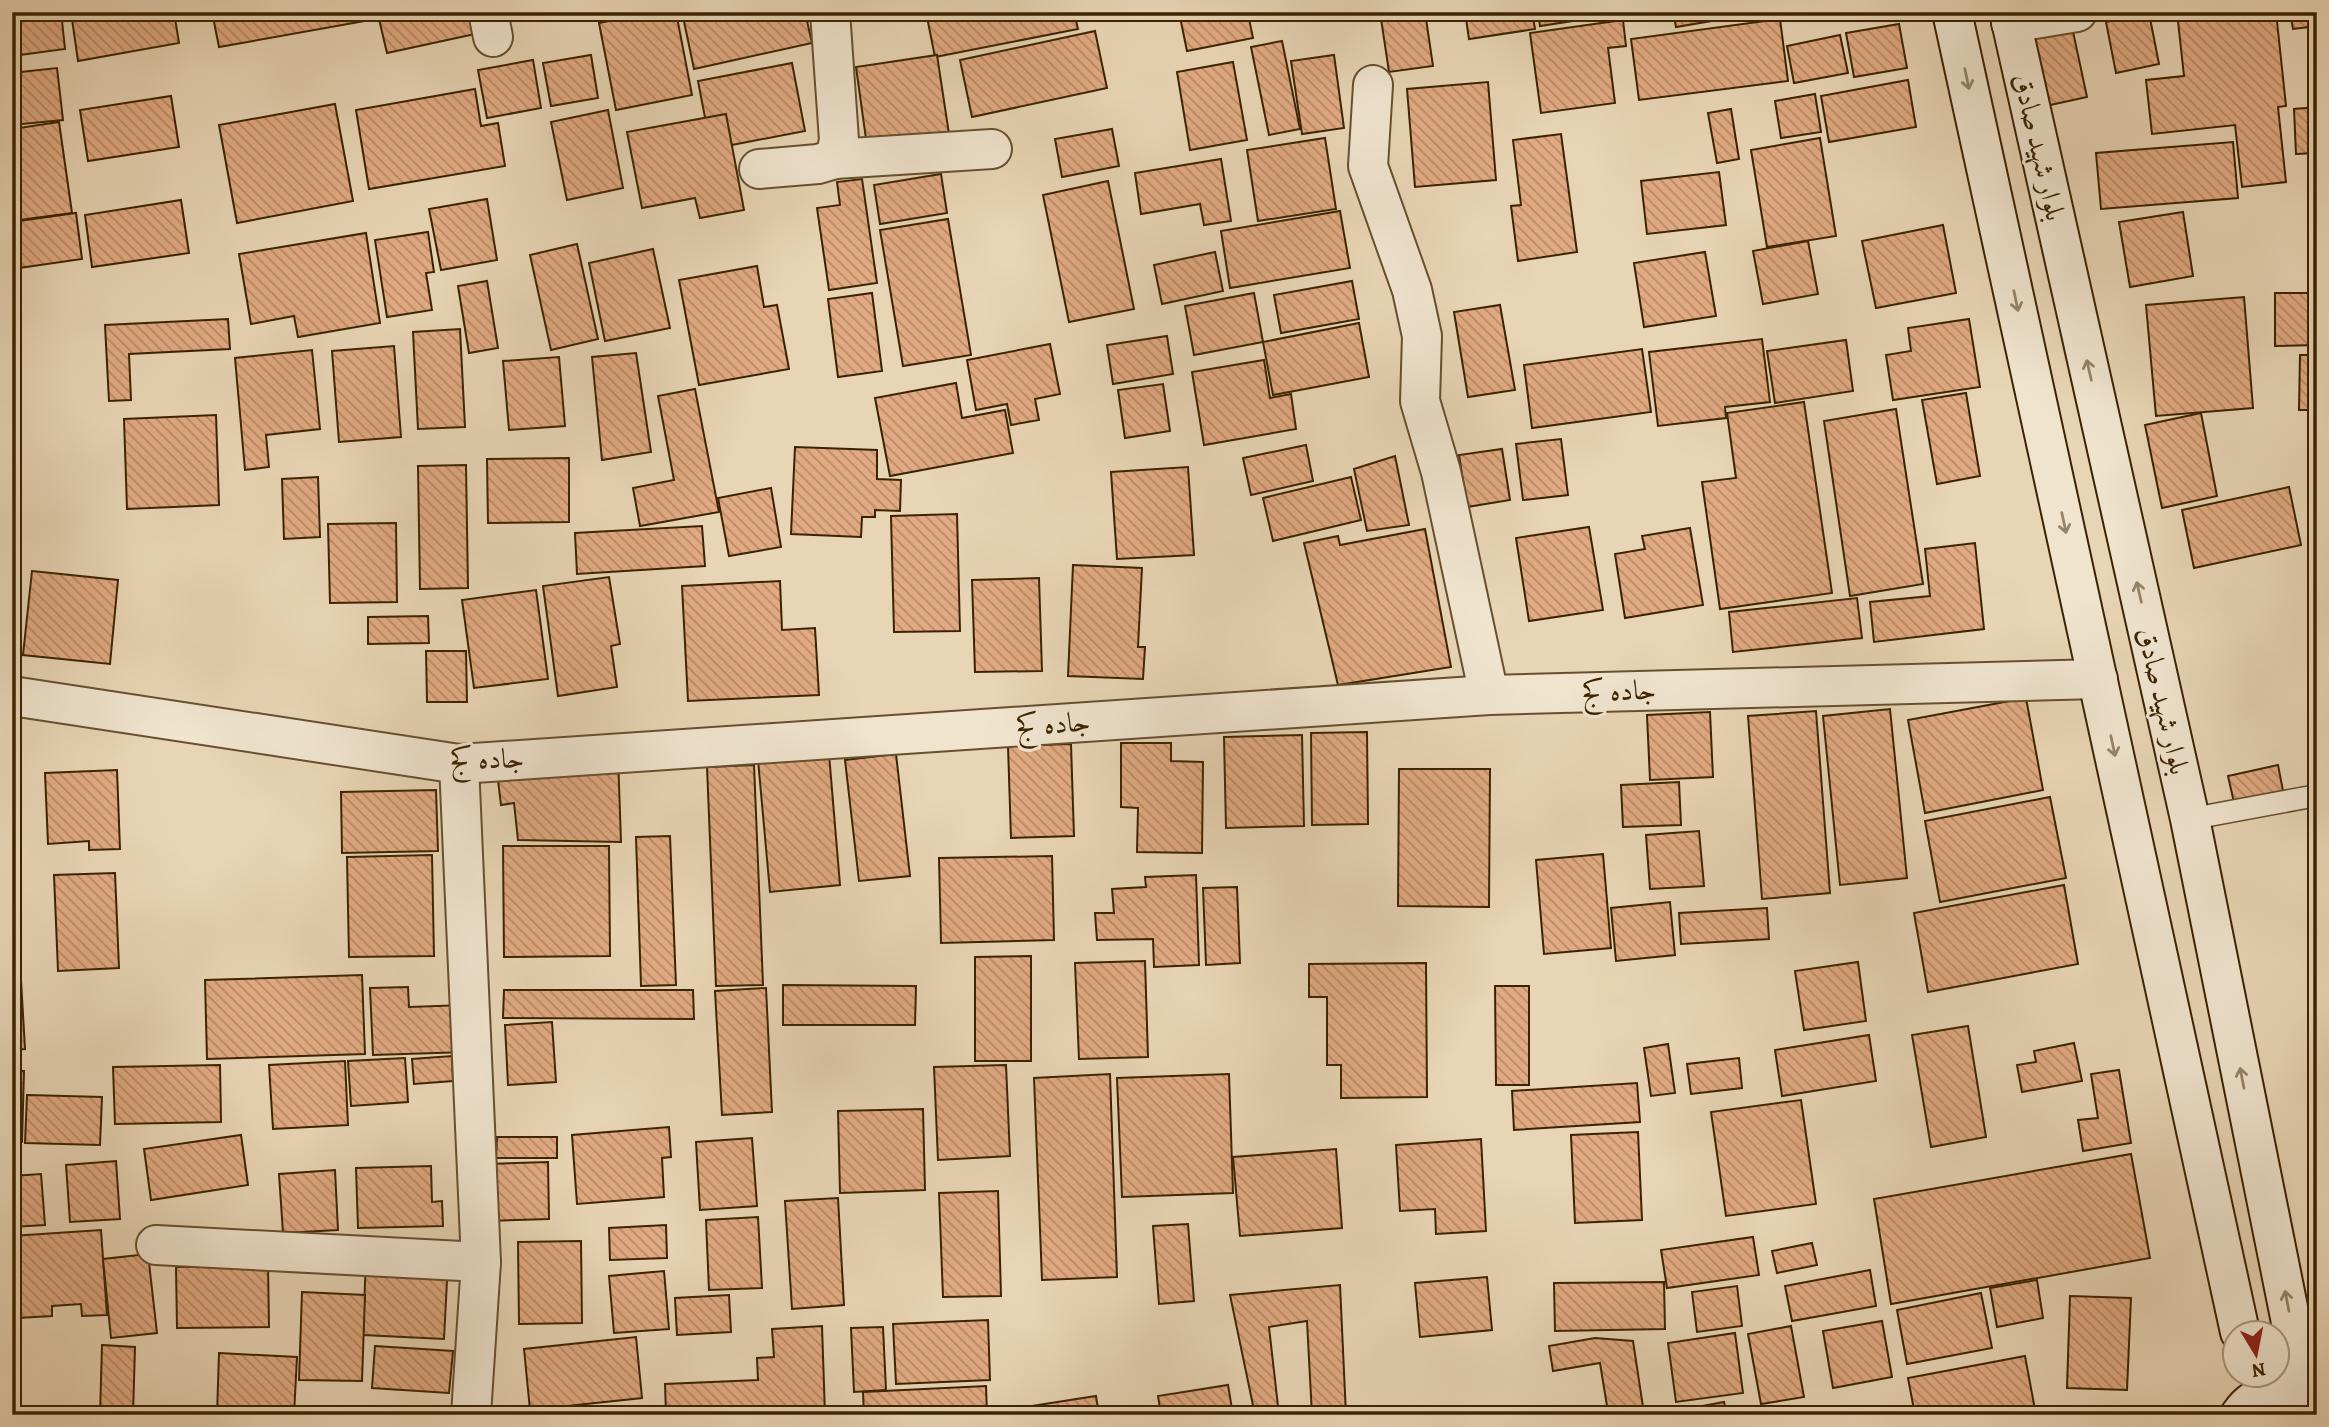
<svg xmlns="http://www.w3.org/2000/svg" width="2329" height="1427" font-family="Alegreya,Amiri,serif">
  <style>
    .building { fill: url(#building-back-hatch); stroke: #3b2301; stroke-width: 2 }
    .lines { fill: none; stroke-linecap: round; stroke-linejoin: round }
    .lane-casing { stroke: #66502e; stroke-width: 24 }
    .street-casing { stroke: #66502e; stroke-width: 42 }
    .secondary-casing { stroke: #3b2301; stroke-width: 42 }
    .lane { stroke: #f0e4cf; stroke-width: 21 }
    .street { stroke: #f0e4cf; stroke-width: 38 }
    .secondary { stroke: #f0e4cf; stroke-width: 38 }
    .oneway { stroke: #968468 }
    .labels { text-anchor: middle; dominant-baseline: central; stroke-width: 6; stroke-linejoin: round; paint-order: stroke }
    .street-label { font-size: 28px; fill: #3b2301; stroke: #f0e4cf }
  </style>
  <defs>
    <pattern id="building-back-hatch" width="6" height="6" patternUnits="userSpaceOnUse" patternTransform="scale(1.75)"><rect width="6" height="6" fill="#e2aa82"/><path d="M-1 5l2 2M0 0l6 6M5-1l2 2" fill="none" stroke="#b88a68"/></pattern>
  </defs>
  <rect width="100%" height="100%" fill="#e8d5b5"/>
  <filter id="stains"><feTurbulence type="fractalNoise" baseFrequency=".00286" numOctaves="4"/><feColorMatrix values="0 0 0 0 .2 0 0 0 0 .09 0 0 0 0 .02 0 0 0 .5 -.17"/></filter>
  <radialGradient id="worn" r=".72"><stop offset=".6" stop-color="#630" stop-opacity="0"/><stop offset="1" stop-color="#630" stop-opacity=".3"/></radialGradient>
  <!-- building -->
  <g class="building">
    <path d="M12,12H61L65,49L12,56Z"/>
    <path d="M71,12H174L179,43L78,61Z"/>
    <path d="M212,12H375L376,19L219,47Z"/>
    <path d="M409,12H470L475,34L387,53L379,19Z"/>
    <path d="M654,12H676L692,95L616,110L599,23Z"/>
    <path d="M682,12H805L812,43L694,69Z"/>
    <path d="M926,12H1074L1078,29L935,57Z"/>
    <path d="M1179,12H1223L1224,19L1248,14L1253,38L1187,51Z"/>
    <path d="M1380,12H1425L1433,66L1389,72Z"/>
    <path d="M1465,12H1532L1535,29L1469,39Z"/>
    <path d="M1538,12H1631L1540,26Z"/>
    <path d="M1673,12H1765L1676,27Z"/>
    <path d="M1821,12H1857L1823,20Z"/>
    <path d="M2177,12H2276L2286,106L2278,107L2286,182L2242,187L2235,125L2152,134L2146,80L2184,76Z"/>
    <path d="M2290,12H2317V26L2293,29Z"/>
    <path d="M2149,13L2159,64L2116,73L2106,22Z"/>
    <path d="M1780,19L1788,81L1639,100L1631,39Z"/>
    <path d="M1623,20L1626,46L1608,48L1615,103L1541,113L1530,33Z"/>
    <path d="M1899,24L1907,68L1854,77L1846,33Z"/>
    <path d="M2072,27L2087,97L2041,107L2025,38Z"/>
    <path d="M1095,31L1107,88L972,117L960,60Z"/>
    <path d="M1840,35L1848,73L1794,83L1787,46Z"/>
    <path d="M1282,41L1300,129L1269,135L1251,47Z"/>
    <path d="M591,55L598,98L551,106L543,63Z"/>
    <path d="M937,55L949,134L867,146L856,67Z"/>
    <path d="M1334,55L1344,128L1302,134L1291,61Z"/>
    <path d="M533,60L541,108L487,118L478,70Z"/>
    <path d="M1233,62L1247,140L1190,150L1177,72Z"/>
    <path d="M792,63L805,131L711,149L698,81Z"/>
    <path d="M57,68L63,120L12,125V73Z"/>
    <path d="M1908,80L1916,127L1829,142L1821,96Z"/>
    <path d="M1488,82L1496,180L1415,187L1407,89Z"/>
    <path d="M475,89L481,126L498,123L505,166L369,189L356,110Z"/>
    <path d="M1815,94L1821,132L1781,138L1775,101Z"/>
    <path d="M171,96L179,147L88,161L80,110Z"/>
    <path d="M335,104L353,201L237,223L219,125Z"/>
    <path d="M2317,107V153L2296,154L2294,109Z"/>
    <path d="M1731,109L1739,159L1717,163L1708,113Z"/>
    <path d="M608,110L623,188L567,200L551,122Z"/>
    <path d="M726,114L744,210L700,218L695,198L642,208L627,132Z"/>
    <path d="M59,122L72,213L12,221V129Z"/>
    <path d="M1112,129L1119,166L1062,177L1055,139Z"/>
    <path d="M1561,134L1577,252L1518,261L1511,206L1521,205L1513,140Z"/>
    <path d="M1325,138L1336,209L1258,221L1247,150Z"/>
    <path d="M1820,138L1836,236L1767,247L1751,150Z"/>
    <path d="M2233,142L2238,198L2101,209L2096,153Z"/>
    <path d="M1221,159L1231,221L1204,225L1200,204L1141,214L1135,173Z"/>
    <path d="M1719,172L1726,225L1647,234L1641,181Z"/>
    <path d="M941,174L947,213L880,224L874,185Z"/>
    <path d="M862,179L877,283L829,290L817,208L840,205L837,182Z"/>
    <path d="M1108,181L1134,309L1069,322L1043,195Z"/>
    <path d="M487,199L497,260L441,270L429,209Z"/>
    <path d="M181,200L189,253L92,267L85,215Z"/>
    <path d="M1340,211L1350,268L1230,288L1221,231Z"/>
    <path d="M2183,212L2193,276L2130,287L2119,222Z"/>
    <path d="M76,213L82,259L12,269V222Z"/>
    <path d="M948,219L971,355L903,366L880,230Z"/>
    <path d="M1943,225L1956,293L1876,308L1862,241Z"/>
    <path d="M428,232L434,272L426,273L432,310L387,317L375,240Z"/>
    <path d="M366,233L380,323L298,337L294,316L251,324L239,254Z"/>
    <path d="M1808,241L1818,294L1763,304L1753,251Z"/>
    <path d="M577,244L598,339L551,350L530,255Z"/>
    <path d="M653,249L670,328L605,341L589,263Z"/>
    <path d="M1215,252L1223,291L1162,304L1154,265Z"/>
    <path d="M1705,252L1716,316L1644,327L1634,263Z"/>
    <path d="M757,266L764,307L777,305L789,369L699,385L679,280Z"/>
    <path d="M487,281L498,348L469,353L458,286Z"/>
    <path d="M1352,281L1359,319L1281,333L1274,295Z"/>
    <path d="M872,293L882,371L838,377L828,299Z"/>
    <path d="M1254,293L1263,342L1194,355L1185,306Z"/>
    <path d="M2275,293H2317V345L2275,346Z"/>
    <path d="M2244,297L2253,408L2156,416L2146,305Z"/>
    <path d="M1500,305L1515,390L1468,397L1454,312Z"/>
    <path d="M228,319L230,349L129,354L131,400L109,401L105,325Z"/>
    <path d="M1969,319L1980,387L1893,400L1886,355L1911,351L1908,328Z"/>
    <path d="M1359,323L1369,377L1273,395L1263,342Z"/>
    <path d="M460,329L465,427L418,429L413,332Z"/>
    <path d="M1167,336L1173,374L1113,384L1107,345Z"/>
    <path d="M1762,339L1770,402L1725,407L1726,418L1658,426L1649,352Z"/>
    <path d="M1846,340L1853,391L1775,403L1767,351Z"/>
    <path d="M1050,344L1060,394L1035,399L1039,420L1011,425L1007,404L976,410L967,360Z"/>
    <path d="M394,346L401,437L339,442L332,351Z"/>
    <path d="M1642,349L1651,412L1532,428L1524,365Z"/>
    <path d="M312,350L320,429L266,435L269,467L245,470L235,358Z"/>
    <path d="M636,353L651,452L602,460L592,357Z"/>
    <path d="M2300,355H2317V410H2299Z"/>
    <path d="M559,357L565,426L509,430L503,361Z"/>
    <path d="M1264,360L1270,398L1291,394L1296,429L1204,445L1192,372Z"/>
    <path d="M956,383L962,418L1005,410L1013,453L890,476L875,398Z"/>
    <path d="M1163,384L1170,431L1125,438L1118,390Z"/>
    <path d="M695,389L719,512L640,526L633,488L674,480L658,396Z"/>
    <path d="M1966,393L1980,476L1937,484L1922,400Z"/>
    <path d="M1804,402L1832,593L1720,609L1702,482L1736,478L1727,413Z"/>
    <path d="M1896,409L1923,584L1850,596L1824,421Z"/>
    <path d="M2201,413L2217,496L2162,508L2145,425Z"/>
    <path d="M216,415L219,505L127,509L124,419Z"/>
    <path d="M1561,439L1568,495L1523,500L1516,444Z"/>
    <path d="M1306,445L1313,481L1251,495L1243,458Z"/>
    <path d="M795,447L877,450V479L901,480L900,511L875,510V517H862L861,537L791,534Z"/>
    <path d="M1502,449L1510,500L1467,507L1459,455Z"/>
    <path d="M1395,456L1409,525L1367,531L1354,469Z"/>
    <path d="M569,458V522L488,523L487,459Z"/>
    <path d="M466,465L468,588L420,589L418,466Z"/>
    <path d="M1188,467L1194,555L1117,559L1111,472Z"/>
    <path d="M318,477L320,537L284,539L282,479Z"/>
    <path d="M1351,477L1361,520L1273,541L1263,498Z"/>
    <path d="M2289,487L2301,545L2194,568L2182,510Z"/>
    <path d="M771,488L781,547L729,556L718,498Z"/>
    <path d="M957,514L960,631L894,632L891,516Z"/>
    <path d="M396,523L397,602L330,603L328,524Z"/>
    <path d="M702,526L705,566L577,574L575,533Z"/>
    <path d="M1589,527L1603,610L1529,621L1516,538Z"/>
    <path d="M1690,528L1703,605L1625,618L1615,554L1645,549L1642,536Z"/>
    <path d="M1425,529L1451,667L1338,685L1304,543L1338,536L1340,545Z"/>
    <path d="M1975,543L1984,629L1874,642L1870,602L1930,596L1925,549Z"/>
    <path d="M1073,565L1142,568L1138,647H1145L1143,679L1068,676Z"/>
    <path d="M32,571L118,580L110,664L23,655Z"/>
    <path d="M609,577L620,644L611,646L617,687L558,696L543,586Z"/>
    <path d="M1039,578L1042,671L975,672L972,580Z"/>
    <path d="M780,581L782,630L815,628L819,695L688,701L682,586Z"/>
    <path d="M536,590L548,679L474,688L462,600Z"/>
    <path d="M1857,598L1862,638L1733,652L1729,612Z"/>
    <path d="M428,616L429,643L368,644V617Z"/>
    <path d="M426,651H466L467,702H427Z"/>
    <path d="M2026,698L2043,790L1925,813L1908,720Z"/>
    <path d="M1890,709L1907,878L1840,885L1823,716Z"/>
    <path d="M1816,711L1830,893L1762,899L1748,716Z"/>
    <path d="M1710,712L1713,777L1650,780L1647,715Z"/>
    <path d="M1367,732L1368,824L1312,825L1311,733Z"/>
    <path d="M1302,735L1304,826L1226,828L1224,737Z"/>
    <path d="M1121,743H1171V761L1203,762L1202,853L1137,852L1138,808L1121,807Z"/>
    <path d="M1071,744L1074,836L1011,838L1008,746Z"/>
    <path d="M829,754L840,885L770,892L758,760Z"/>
    <path d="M896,754L910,876L859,881L845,760Z"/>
    <path d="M618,756L621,842L518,840L514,803L501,805L497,772Z"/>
    <path d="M754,765L763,985L716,986L707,767Z"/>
    <path d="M2278,765L2284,796L2235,807L2228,776Z"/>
    <path d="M1399,769H1490L1489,907L1398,906Z"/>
    <path d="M117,770L120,849L89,850V841L48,844L45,773Z"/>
    <path d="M1679,782L1681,825L1623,827L1621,785Z"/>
    <path d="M436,790L438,851L342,853L341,792Z"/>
    <path d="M2050,797L2066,878L1940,902L1925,821Z"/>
    <path d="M1699,831L1704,886L1650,889L1646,835Z"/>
    <path d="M670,836L676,985L641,986L636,837Z"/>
    <path d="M503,846H609L610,956L504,957Z"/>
    <path d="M1603,854L1611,948L1544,954L1536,860Z"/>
    <path d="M432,855L434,956L349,957L347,857Z"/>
    <path d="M1052,856L1054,940L941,943L939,858Z"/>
    <path d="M115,873L119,968L58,971L54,875Z"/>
    <path d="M1196,875L1199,965L1154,967L1153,939L1097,940L1095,913H1114L1112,889L1146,887L1145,877Z"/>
    <path d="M2064,885L2078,964L1928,992L1914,913Z"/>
    <path d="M1237,887L1240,963L1206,965L1203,888Z"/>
    <path d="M1670,902L1675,955L1616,961L1611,908Z"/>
    <path d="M1767,908L1769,939L1681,944L1679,913Z"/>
    <path d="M1031,956V1061H975V957Z"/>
    <path d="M1145,961L1148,1057L1079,1059L1075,963Z"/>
    <path d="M1858,962L1866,1021L1804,1030L1795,971Z"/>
    <path d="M1426,963L1427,1097L1341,1098V1065H1327V997H1309V964Z"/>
    <path d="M362,975L365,1054L207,1059L205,980Z"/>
    <path d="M12,980H21L25,1049L12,1050Z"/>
    <path d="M783,985L916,986L915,1025H783Z"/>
    <path d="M1495,986H1529V1085H1496Z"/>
    <path d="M408,987L409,1007L465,1005L467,1052L373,1055L370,988Z"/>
    <path d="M766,988L772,1112L722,1115L715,991Z"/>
    <path d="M504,990H693L694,1019L503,1018Z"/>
    <path d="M552,1022L556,1082L508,1085L505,1025Z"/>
    <path d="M1968,1026L1986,1137L1931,1147L1912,1035Z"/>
    <path d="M1869,1035L1876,1081L1782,1096L1775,1050Z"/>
    <path d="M2074,1043L2082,1081L2022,1092L2017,1065L2036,1062L2034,1051Z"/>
    <path d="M1668,1044L1675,1093L1651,1096L1644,1048Z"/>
    <path d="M452,1056L453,1081L414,1084L412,1059Z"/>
    <path d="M405,1058L408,1102L351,1106L348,1061Z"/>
    <path d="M1739,1058L1742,1088L1691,1094L1687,1064Z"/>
    <path d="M345,1061L348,1125L273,1129L269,1065Z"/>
    <path d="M220,1065L221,1122L115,1124L113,1067Z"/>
    <path d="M1006,1065L1010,1156L938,1160L934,1067Z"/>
    <path d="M2119,1070L2131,1143L2083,1151L2078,1120L2098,1118L2091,1074Z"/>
    <path d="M12,1071H24L22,1142H12Z"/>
    <path d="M1110,1074L1117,1277L1042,1280L1034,1078Z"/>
    <path d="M1229,1074L1233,1193L1122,1197L1117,1078Z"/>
    <path d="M1637,1083L1640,1122L1514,1130L1512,1091Z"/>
    <path d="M27,1095L102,1097L100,1145L25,1143Z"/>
    <path d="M1801,1100L1816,1204L1726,1216L1711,1112Z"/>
    <path d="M923,1109L925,1190L840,1193L838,1111Z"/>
    <path d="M669,1127L671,1157L662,1158L664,1197L577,1204L572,1135Z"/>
    <path d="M1638,1132L1642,1220L1575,1223L1571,1135Z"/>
    <path d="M241,1135L248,1185L151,1200L144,1149Z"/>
    <path d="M497,1137H557V1158H496Z"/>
    <path d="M752,1138L757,1206L700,1210L696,1142Z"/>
    <path d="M1481,1139L1486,1231L1436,1234L1435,1209L1400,1211L1396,1145Z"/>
    <path d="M1336,1149L1342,1228L1240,1236L1233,1157Z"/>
    <path d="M2131,1154L2150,1258L1891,1304L1874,1199Z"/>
    <path d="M116,1161L120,1219L70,1222L66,1165Z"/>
    <path d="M548,1162L549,1219L489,1221L487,1164Z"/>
    <path d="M431,1166L432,1202L442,1201L443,1226L358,1228L356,1168Z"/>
    <path d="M335,1170L338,1230L283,1233L279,1174Z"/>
    <path d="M41,1174L45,1225L12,1227V1176Z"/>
    <path d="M998,1191L1001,1296L943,1297L939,1193Z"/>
    <path d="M838,1198L844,1305L792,1309L785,1201Z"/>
    <path d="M758,1217L762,1288L709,1290L706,1220Z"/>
    <path d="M1188,1224L1194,1301L1159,1304L1153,1226Z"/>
    <path d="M666,1225L667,1258L610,1260L609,1228Z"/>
    <path d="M101,1230L107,1315L82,1316L81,1304L52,1306V1316L18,1318L12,1236Z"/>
    <path d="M1753,1237L1759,1275L1667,1288L1661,1250Z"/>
    <path d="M581,1241L582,1323L519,1324L518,1242Z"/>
    <path d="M1812,1243L1817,1265L1777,1273L1772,1251Z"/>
    <path d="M148,1254L157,1333L111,1338L103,1259Z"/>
    <path d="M366,1257L448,1261L444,1339L363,1335Z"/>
    <path d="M268,1266L269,1327L177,1328L176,1267Z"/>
    <path d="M1870,1270L1876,1306L1792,1321L1785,1286Z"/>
    <path d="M664,1271L669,1329L614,1333L609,1276Z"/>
    <path d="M1487,1277L1492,1330L1420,1337L1415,1283Z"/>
    <path d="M2037,1280L2043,1318L1997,1327L1990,1288Z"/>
    <path d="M1664,1282L1665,1329L1555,1331L1554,1283Z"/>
    <path d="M1340,1285L1346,1415H1312L1307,1321L1269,1327L1279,1415H1255L1230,1295Z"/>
    <path d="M1737,1286L1742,1326L1697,1332L1692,1292Z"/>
    <path d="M302,1292L365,1295L362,1381L299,1380Z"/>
    <path d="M1981,1293L1992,1348L1907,1364L1897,1310Z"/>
    <path d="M729,1295L731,1332L677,1335L675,1298Z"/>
    <path d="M2070,1296L2131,1298L2127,1390L2067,1388Z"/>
    <path d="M988,1320L990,1380L896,1384L893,1324Z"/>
    <path d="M1882,1321L1892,1377L1833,1388L1823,1331Z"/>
    <path d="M822,1326L825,1415H666L665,1384L758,1380L757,1358L774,1357L772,1329Z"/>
    <path d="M1791,1326L1804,1397L1761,1404L1748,1334Z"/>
    <path d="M883,1327L886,1390L854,1392L851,1328Z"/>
    <path d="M1735,1333L1743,1393L1676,1402L1668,1343Z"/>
    <path d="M636,1337L642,1398L530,1410L524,1349Z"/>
    <path d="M1595,1338L1633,1341L1643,1407L1608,1412L1600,1363L1553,1371L1549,1346Z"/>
    <path d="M102,1345L135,1347L133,1415H100Z"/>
    <path d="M375,1346L453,1351L449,1393L372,1388Z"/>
    <path d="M219,1353L297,1357L294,1415H217Z"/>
    <path d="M2025,1356L2036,1415H1915L1908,1378Z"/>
    <path d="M1228,1385L1233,1415H1161L1158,1396Z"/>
    <path d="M986,1386L987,1415H864L863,1392Z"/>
    <path d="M1096,1396L1099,1415H1026L1025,1407Z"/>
    <path d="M1724,1402L1727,1415H1655Z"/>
    <path d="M1477,1408L1478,1415H1424Z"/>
  </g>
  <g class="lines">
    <defs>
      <path id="lane" d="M2190,819L2314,796"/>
      <g id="street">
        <path d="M488,12L493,37"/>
        <path d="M2011,23L2077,12"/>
        <path d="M1373,85L1368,166L1412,290L1422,336L1420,401L1441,472L1489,695"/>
        <path d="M835,159L992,149"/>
        <path d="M759,169L818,164L835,159L839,140L830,12"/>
        <path d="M12,696L459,764L1489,695L2098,679"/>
        <path d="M459,764L481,1262L471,1415"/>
        <path d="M156,1245L481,1262"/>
      </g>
      <g id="secondary">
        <path d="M1952,12L2240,1332"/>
        <path d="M2009,12L2190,819L2305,1392"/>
        <path d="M2240,1415C2257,1390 2291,1384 2317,1398"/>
      </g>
    </defs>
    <!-- lane casing -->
    <use href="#lane" class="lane-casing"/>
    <!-- street casing -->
    <use href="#street" class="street-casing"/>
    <!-- secondary casing -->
    <use href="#secondary" class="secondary-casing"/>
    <!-- lane -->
    <use href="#lane" class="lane"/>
    <!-- street -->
    <use href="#street" class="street"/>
    <!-- secondary -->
    <use href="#secondary" class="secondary"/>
  </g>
  <!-- one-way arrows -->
  <defs><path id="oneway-shaft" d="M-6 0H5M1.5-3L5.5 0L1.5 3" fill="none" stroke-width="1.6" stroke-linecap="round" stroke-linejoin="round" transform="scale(1.75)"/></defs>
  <g class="oneway">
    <use href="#oneway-shaft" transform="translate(1967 79) rotate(78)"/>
    <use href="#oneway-shaft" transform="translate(2016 301) rotate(78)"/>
    <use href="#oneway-shaft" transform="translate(2089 370) rotate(-103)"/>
    <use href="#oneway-shaft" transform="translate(2064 523) rotate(78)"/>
    <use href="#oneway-shaft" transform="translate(2139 592) rotate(-103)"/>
    <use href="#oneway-shaft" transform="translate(2113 746) rotate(78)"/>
    <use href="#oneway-shaft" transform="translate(2242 1078) rotate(-101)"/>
    <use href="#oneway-shaft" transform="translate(2287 1301) rotate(-101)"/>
  </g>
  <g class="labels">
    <!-- street labels -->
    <g class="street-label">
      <text transform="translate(2039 147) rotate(77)">بلوار شهید صادق</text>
      <text transform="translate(1619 691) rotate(-2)">جاده کج</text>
      <text transform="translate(2163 701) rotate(77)">بلوار شهید صادق</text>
      <text transform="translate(1053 724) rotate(-4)">جاده کج</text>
      <text transform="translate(487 759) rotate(-1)">جاده کج</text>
    </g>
  </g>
  <!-- margin -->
  <rect width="2329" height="1427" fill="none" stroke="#e8d5b5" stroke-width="42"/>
  <rect x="14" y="14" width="2301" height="1399" fill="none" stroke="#3b2301" stroke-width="3.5"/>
  <rect x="21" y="21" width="2287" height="1385" fill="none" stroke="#3b2301" stroke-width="2"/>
  <!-- north arrow -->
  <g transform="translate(2256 1354) rotate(170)"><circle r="33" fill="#f0e4cf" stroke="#a8977d" stroke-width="2"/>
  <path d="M0-5L12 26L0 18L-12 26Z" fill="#8f2418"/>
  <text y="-10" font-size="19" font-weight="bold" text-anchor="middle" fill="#3b2301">N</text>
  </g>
  <rect width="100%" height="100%" filter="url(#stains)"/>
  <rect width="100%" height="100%" fill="url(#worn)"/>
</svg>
